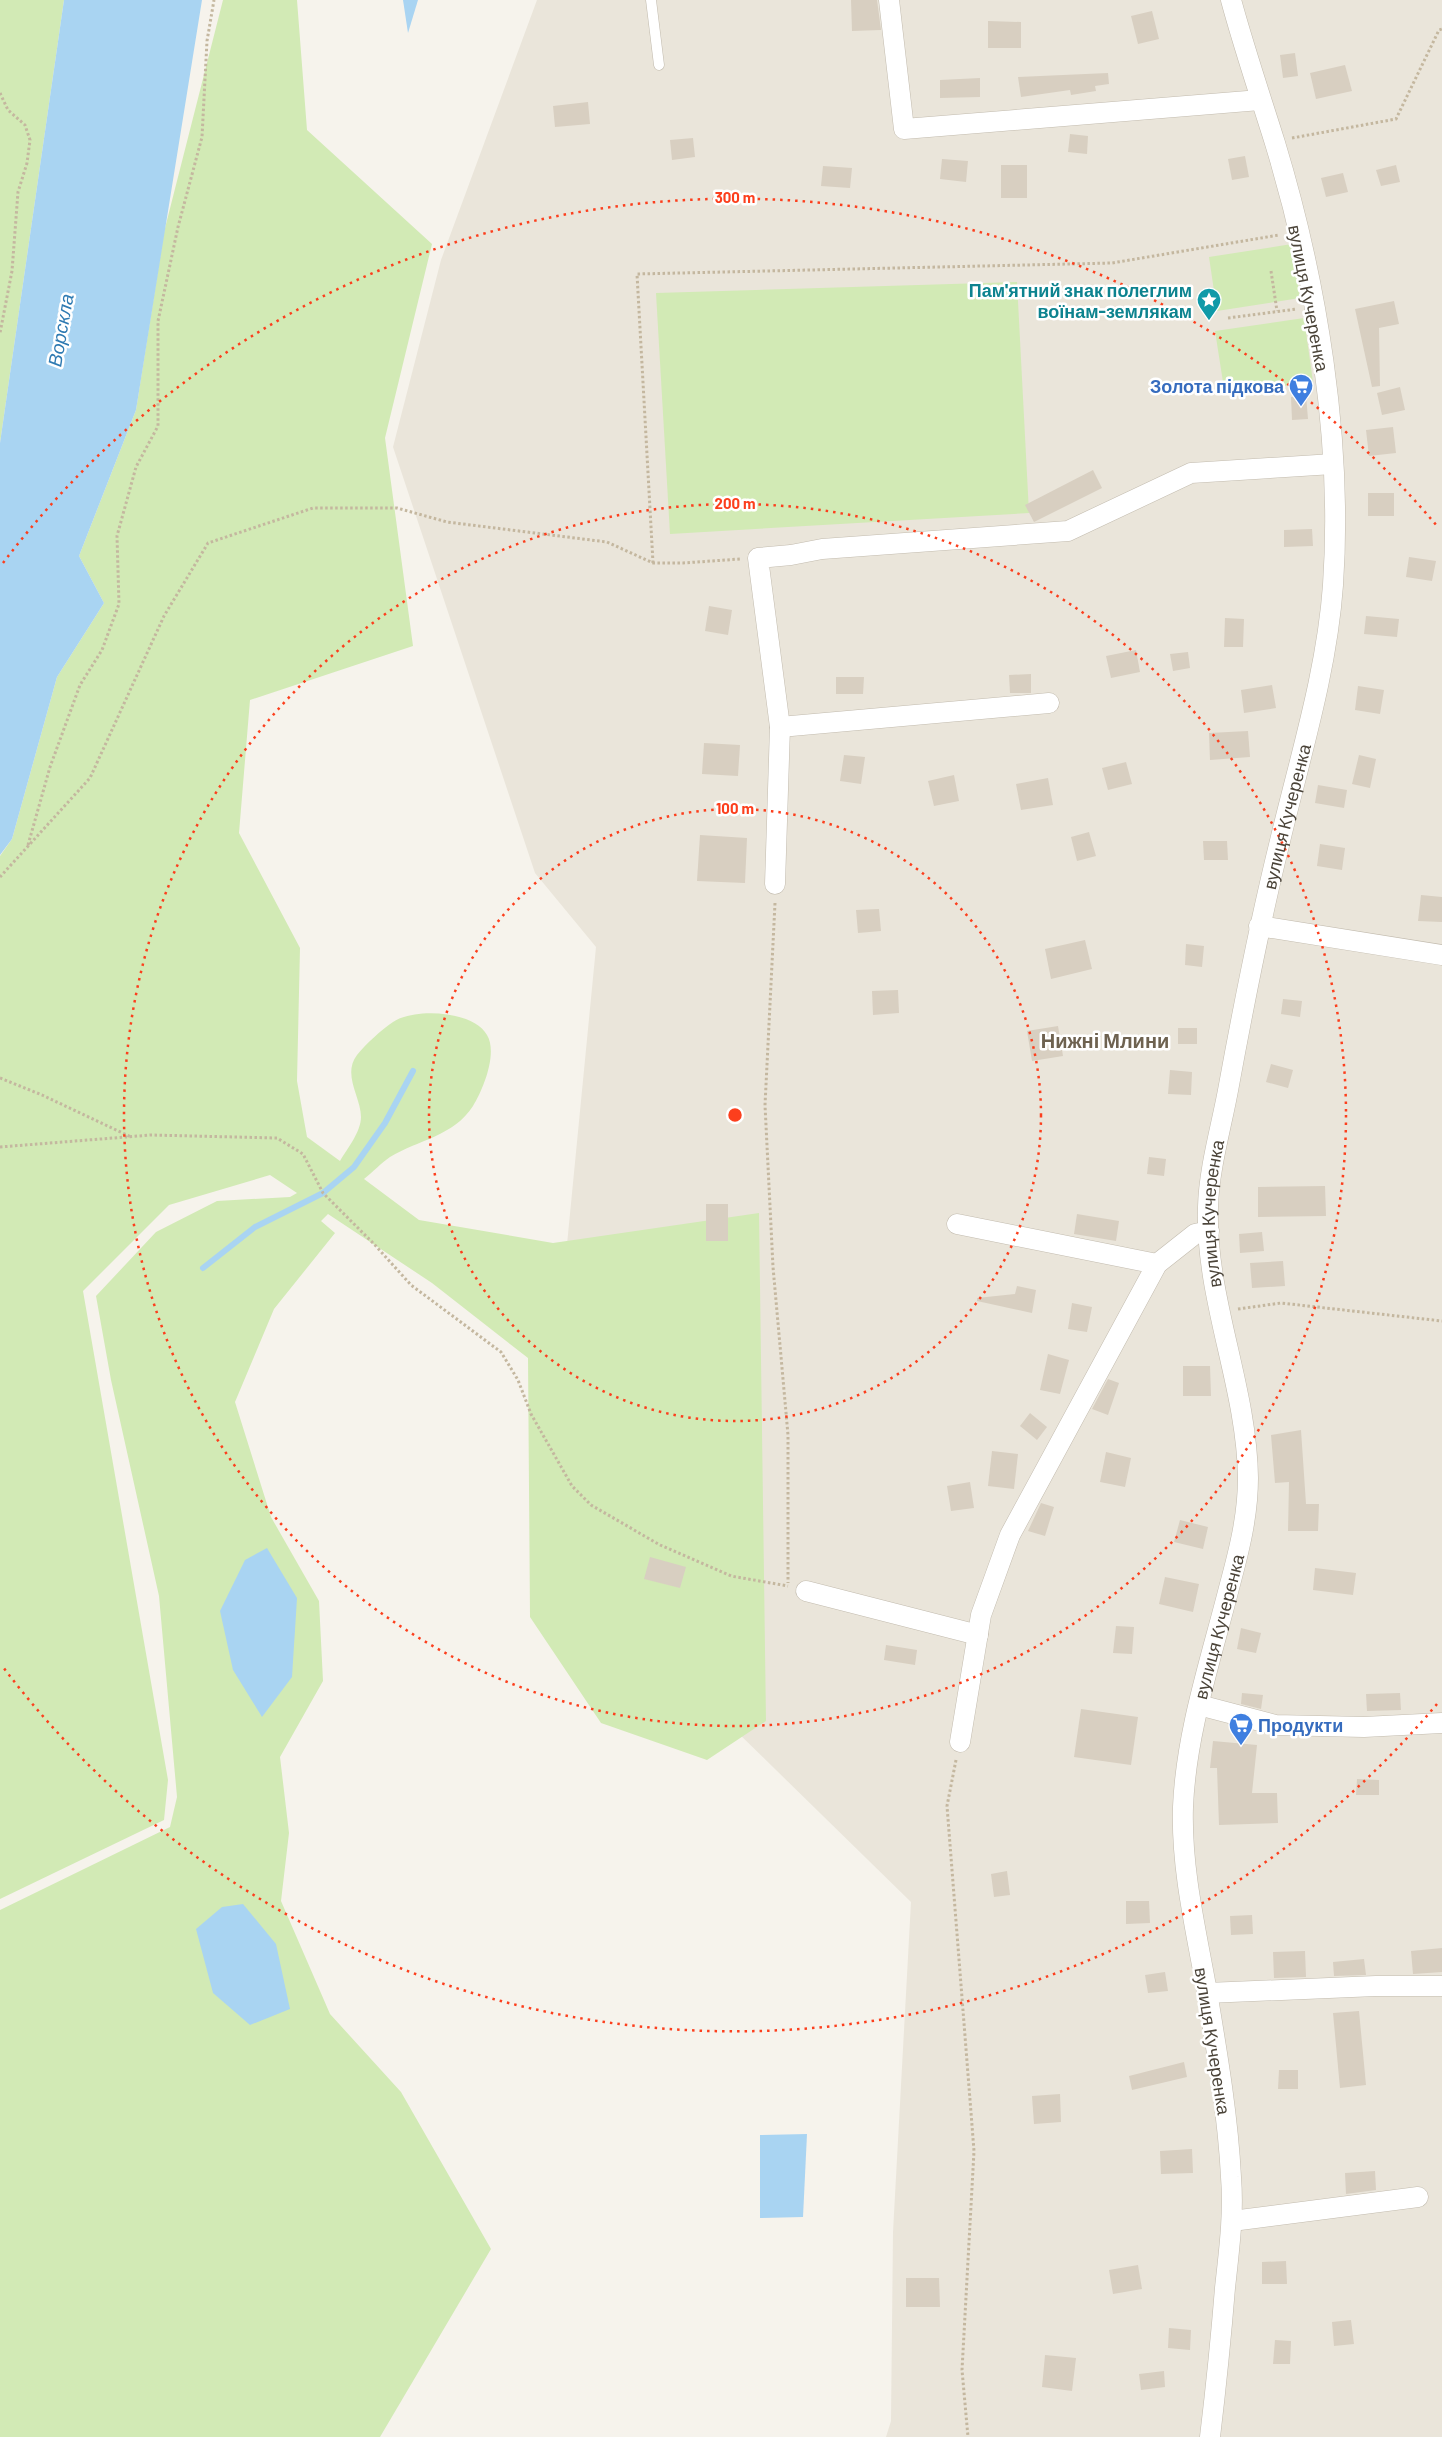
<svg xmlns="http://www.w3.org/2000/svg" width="1442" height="2437" font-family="Barlow,sans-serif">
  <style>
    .residential { fill: #eae5da }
    .green { fill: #d2eab5 }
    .water { fill: #a9d4f2 }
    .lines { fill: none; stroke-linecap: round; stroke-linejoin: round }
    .stream { stroke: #a9d4f2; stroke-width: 6 }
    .building { fill: #d8cfc1 }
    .service-casing { stroke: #c2bbae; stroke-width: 11 }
    .minor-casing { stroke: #c2bbae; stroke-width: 21 }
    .path { stroke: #c4b79f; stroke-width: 3; stroke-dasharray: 2.5 2.5; stroke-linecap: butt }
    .service { stroke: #fff; stroke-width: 10 }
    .minor { stroke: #fff; stroke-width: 20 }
    .ring { fill: none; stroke: #fc3f1d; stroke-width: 2.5; stroke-dasharray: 2.5 5 }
    .labels { text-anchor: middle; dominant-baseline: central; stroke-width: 5; stroke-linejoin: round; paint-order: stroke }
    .culture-label { font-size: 18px; font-weight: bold; fill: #0d838f; stroke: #fff; text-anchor: end }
    .street-label { font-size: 18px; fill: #4b4439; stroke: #fff }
    .shop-label { font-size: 18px; font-weight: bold; fill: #366cbe; stroke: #fff; text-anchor: end }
    .water-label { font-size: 19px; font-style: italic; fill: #2e7ab2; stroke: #fff }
    .quarter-label { font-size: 20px; font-weight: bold; fill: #6e6250; stroke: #fff }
    .centre { fill: #fc3f1d; stroke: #fff; stroke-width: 2.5 }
    .ring-label { font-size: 15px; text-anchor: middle; font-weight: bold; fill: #fc3f1d; stroke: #fff; stroke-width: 5; stroke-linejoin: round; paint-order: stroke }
  </style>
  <rect width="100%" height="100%" fill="#f6f3ec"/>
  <!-- residential -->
  <path class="residential" d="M537,0H1442V2437H886L891,2421L893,2232L911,1902L732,1727L565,1265L596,947L535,873L393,447L441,260Z"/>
  <!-- green -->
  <g class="green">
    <path d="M0,0H64L0,443Z"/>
    <path d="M223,0H297L307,130L432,244L385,438L413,646L250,700L239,833L300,948L297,1081L307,1137L340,1161C347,1149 361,1132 361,1117C361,1097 342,1075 357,1055C366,1044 381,1030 393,1022C415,1007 474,1011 487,1035C498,1053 483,1090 473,1106C454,1136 418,1140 390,1157C381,1163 373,1172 364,1179L419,1220L553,1243L759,1213L766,1721L707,1760L601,1723L530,1617L528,1358L432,1283L328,1214L321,1221L335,1233L274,1309L235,1402L271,1517L319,1601L323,1681L280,1757L289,1833L281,1901L330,2014L401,2092L491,2249L380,2437H0V1910L170,1827L177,1797L159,1596L111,1380L96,1296L156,1232L217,1201L290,1197L297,1193L270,1175L169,1205L83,1291L168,1780L164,1820L0,1899V856L12,839L57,677L104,603L79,556L136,410L164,232Z"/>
    <path d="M1292,244L1300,298L1217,311L1209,257Z"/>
    <path d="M1017,282L1029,513L670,534L656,293Z"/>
    <path d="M1304,318L1313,382L1225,395L1215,331Z"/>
  </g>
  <!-- water -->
  <g class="water">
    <path d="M64,0H202L136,410L79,556L104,603L57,677L12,839L0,855V443Z"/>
    <path d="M403,0H418L408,33Z"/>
    <path d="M267,1548L297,1598L292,1677L262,1717L233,1670L220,1611L245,1560Z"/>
    <path d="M243,1904L276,1944L290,2009L250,2025L213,1993L196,1929L222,1907Z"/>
    <path d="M807,2134L803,2217L760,2218V2135Z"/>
  </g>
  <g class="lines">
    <!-- stream -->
    <path class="stream" d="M203,1268L255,1227L323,1193L354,1167L385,1123L413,1071"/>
  </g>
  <!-- building -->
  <g class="building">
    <path d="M851,0H877L881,30L852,31Z"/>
    <path d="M1152,11L1159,39L1138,44L1131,16Z"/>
    <path d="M988,21L1021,22V48H988Z"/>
    <path d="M1295,53L1298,76L1283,78L1280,55Z"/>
    <path d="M1345,65L1352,91L1316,99L1310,73Z"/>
    <path d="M1108,73L1109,84L1095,86L1096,91L1071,95L1070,90L1021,97L1018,77Z"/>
    <path d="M980,78V97L940,98V80Z"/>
    <path d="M588,102L590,124L555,127L553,106Z"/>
    <path d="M1070,134L1088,136L1087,154L1068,152Z"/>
    <path d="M693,138L695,157L672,160L670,140Z"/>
    <path d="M1245,156L1249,177L1232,180L1228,159Z"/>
    <path d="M942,159L968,161L966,182L940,179Z"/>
    <rect x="1001" y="165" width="26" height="33"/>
    <path d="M1396,165L1400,182L1381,186L1376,170Z"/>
    <path d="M823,166L852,168L850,188L821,186Z"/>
    <path d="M1343,173L1348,192L1326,197L1321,178Z"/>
    <path d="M1394,301L1399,324L1379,328L1380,386L1372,387L1355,309Z"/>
    <path d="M1400,387L1405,410L1382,415L1377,393Z"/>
    <path d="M1306,395L1308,419L1292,420L1291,397Z"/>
    <path d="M1393,427L1396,453L1369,456L1366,430Z"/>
    <path d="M1093,470L1102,488L1034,522L1025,505Z"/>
    <rect x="1368" y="493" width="26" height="23"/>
    <path d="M1312,529L1313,546L1284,547V530Z"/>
    <path d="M1409,557L1436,561L1432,581L1406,577Z"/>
    <path d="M709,606L732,610L728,635L705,631Z"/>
    <path d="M1366,616L1399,619L1397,637L1364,634Z"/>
    <path d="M1225,618L1244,619L1243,647H1224Z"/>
    <path d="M1136,650L1140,672L1111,678L1106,656Z"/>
    <path d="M1188,652L1190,668L1173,671L1170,654Z"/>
    <path d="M1031,674V693H1010L1009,675Z"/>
    <path d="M836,677H864L863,694H836Z"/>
    <path d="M1272,685L1276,708L1244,713L1241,690Z"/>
    <path d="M1358,686L1384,690L1380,714L1355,710Z"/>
    <path d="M1248,731L1250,757L1210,760L1209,733Z"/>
    <path d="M704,743L740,745L738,776L702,774Z"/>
    <path d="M844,755L865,757L861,784L840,781Z"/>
    <path d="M1359,755L1376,759L1370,788L1352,784Z"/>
    <path d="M1126,762L1132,784L1108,790L1102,768Z"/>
    <path d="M954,775L959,801L934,806L928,781Z"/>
    <path d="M1048,778L1053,805L1021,810L1016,784Z"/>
    <path d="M1318,785L1347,790L1344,808L1315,803Z"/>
    <path d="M1089,832L1096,856L1077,861L1071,837Z"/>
    <path d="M700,835L747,838L745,883L697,881Z"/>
    <path d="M1203,841H1227L1228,860H1204Z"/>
    <path d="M1320,844L1345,848L1342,870L1317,866Z"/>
    <path d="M1421,895L1442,897V922L1418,921Z"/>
    <path d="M879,909L881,931L858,933L856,910Z"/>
    <path d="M1085,940L1092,969L1051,979L1045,949Z"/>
    <path d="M1186,944L1204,946L1202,967L1185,965Z"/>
    <path d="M898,990L899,1013L873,1015L872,991Z"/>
    <path d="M1283,999L1302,1001L1300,1017L1281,1014Z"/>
    <path d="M1058,1026L1063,1056L1032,1061L1027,1031Z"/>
    <rect x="1178" y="1028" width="19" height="16"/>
    <path d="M1271,1064L1293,1070L1288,1088L1266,1082Z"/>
    <path d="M1170,1070L1192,1072L1191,1095L1168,1094Z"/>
    <path d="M1149,1157L1166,1159L1164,1176L1147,1174Z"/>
    <path d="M1325,1186L1326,1216L1258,1217V1187Z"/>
    <rect x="706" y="1204" width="22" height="37"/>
    <path d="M1077,1214L1119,1221L1116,1241L1074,1234Z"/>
    <path d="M1262,1232L1264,1251L1240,1253L1239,1234Z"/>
    <path d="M1283,1261L1285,1286L1252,1288L1250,1263Z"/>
    <path d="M1017,1286L1036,1290L1032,1313L977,1301V1298L1015,1294Z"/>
    <path d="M1072,1303L1092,1307L1087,1332L1068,1329Z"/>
    <path d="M1048,1354L1069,1360L1060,1394L1040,1390Z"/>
    <path d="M1183,1366H1210L1211,1396H1183Z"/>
    <path d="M1108,1379L1119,1383L1108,1415L1092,1409Z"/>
    <path d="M1030,1413L1047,1427L1037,1440L1020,1426Z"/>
    <path d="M1301,1430L1306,1504H1319L1318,1531H1288L1289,1482L1275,1483L1271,1435Z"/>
    <path d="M992,1451L1018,1454L1014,1489L988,1486Z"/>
    <path d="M1106,1452L1131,1458L1125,1487L1100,1482Z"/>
    <path d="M970,1482L974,1508L951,1511L947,1486Z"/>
    <path d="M1041,1503L1054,1507L1045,1536L1028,1531Z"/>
    <path d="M1180,1520L1208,1527L1203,1549L1174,1542Z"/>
    <path d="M650,1557L686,1567L680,1588L644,1579Z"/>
    <path d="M1315,1568L1356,1573L1353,1595L1313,1590Z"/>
    <path d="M1165,1577L1199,1584L1193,1612L1159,1604Z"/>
    <path d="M1116,1626L1134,1627L1132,1654L1113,1653Z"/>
    <path d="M1241,1628L1261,1633L1256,1653L1237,1649Z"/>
    <path d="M886,1645L917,1650L915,1665L884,1660Z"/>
    <path d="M1242,1693L1263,1695L1261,1709L1241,1704Z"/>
    <path d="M1400,1693L1401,1710L1367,1711L1366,1694Z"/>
    <path d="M1081,1709L1138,1717L1131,1765L1074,1757Z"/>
    <path d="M1213,1741L1257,1745L1252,1793H1277L1278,1823L1219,1825L1217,1768H1210Z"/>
    <path d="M1357,1779L1379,1780V1795H1356Z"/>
    <path d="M1007,1871L1010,1895L994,1897L991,1874Z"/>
    <path d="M1126,1901H1149L1150,1923L1126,1924Z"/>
    <path d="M1252,1915L1253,1934L1231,1935L1230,1916Z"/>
    <path d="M1442,1948V1972L1413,1974L1411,1951Z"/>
    <path d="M1305,1951L1306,1977L1274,1978L1273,1952Z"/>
    <path d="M1364,1959L1366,1975L1334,1976L1333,1962Z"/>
    <path d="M1165,1972L1168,1991L1148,1993L1145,1975Z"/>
    <path d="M1359,2011L1366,2085L1340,2088L1333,2013Z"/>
    <path d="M1184,2062L1187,2077L1132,2090L1129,2076Z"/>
    <path d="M1279,2070H1298V2089H1278Z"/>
    <path d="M1060,2094L1061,2122L1034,2124L1032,2096Z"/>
    <path d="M1192,2149L1193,2173L1161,2174L1160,2151Z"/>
    <path d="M1375,2171L1376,2190L1346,2194L1345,2173Z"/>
    <path d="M1286,2261L1287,2284H1262V2262Z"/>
    <path d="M1138,2265L1142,2289L1113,2294L1109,2270Z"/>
    <path d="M906,2278H939L940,2307H906Z"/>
    <path d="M1351,2320L1354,2344L1334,2346L1332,2322Z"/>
    <path d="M1169,2328L1191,2330L1190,2350L1168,2348Z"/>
    <path d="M1275,2340L1291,2341L1290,2364H1273Z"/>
    <path d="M1045,2355L1076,2358L1072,2391L1042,2387Z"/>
    <path d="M1164,2371L1165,2387L1141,2390L1139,2374Z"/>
  </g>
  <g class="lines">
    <defs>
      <path id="service" d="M651,0L659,65"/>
      <g id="minor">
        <path d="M889,0L904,129L1260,100"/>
        <path d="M780,727L1049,703"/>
        <path d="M775,884L780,727L758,558L791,555L822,549L1068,531L1191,473L1333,464"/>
        <path d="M1259,926L1442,955"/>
        <path d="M957,1224L1157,1264"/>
        <path d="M806,1591L978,1635"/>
        <path d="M1199,1705L1275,1725L1364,1727L1442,1723"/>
        <path d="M960,1742L981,1615L1010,1535L1157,1264L1195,1234L1209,1231"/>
        <path d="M1207,1993L1376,1986H1442"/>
        <path d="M1232,2221L1418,2197"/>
        <path id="s1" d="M1210,2437C1216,2387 1221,2338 1225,2288C1229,2251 1234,2214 1231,2177C1228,2116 1217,2052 1207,1992C1196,1930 1181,1869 1183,1807C1186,1733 1211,1659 1229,1588C1239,1551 1248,1516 1248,1478C1247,1386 1205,1299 1208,1207C1209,1167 1222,1125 1229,1085C1244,1003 1260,922 1280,841C1300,757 1327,671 1333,585C1343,441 1317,281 1275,143C1260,95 1244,48 1231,0"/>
      </g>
    </defs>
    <!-- service casing -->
    <use href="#service" class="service-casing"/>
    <!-- minor casing -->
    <use href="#minor" class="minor-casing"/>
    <!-- path -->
    <g class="path">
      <path d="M0,93L8,110L25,125L30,140L27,163L18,192L12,271L0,333"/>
      <path d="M1292,138L1396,119L1439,30L1442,29"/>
      <path d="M1271,271L1277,311"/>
      <path d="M1228,318L1297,309"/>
      <path d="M653,563L637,274L1112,263L1279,235"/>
      <path d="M28,845L50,767L80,685L102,650L119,604L117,536L136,467L158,426V321L178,227L202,137L207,41L214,0"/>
      <path d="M0,877L90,778L164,616L208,543L313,508H397L447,522L607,542L653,563H683L740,559"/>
      <path d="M775,903L765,1105L773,1267L788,1435V1583"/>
      <path d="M0,1078L42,1095L131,1137"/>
      <path d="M0,1147L151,1135L277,1138L303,1154L323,1193L374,1244L411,1285L501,1352L518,1380L531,1414L572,1486L591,1505L660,1545L731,1576L788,1586"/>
      <path d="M1238,1309L1281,1303L1442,1321"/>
      <path d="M956,1760L947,1806L974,2151L962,2370L968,2437"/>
    </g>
    <!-- service -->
    <use href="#service" class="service"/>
    <!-- minor -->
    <use href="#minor" class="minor"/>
  </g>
  <!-- distance rings -->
  <g class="ring">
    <circle cx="735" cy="1115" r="306"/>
    <circle cx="735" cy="1115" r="611"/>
    <path d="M1437 1704A917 917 0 0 1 3 1667M3 563A917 917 0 0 1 1437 526"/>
  </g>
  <!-- icons -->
  <defs>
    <symbol id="sight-pin" viewBox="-11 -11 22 30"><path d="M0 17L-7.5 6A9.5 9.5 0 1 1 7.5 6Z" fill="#0f9aa8" stroke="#fff"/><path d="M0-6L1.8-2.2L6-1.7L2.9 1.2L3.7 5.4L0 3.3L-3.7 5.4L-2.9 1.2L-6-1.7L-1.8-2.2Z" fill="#fff"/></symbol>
    <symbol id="supermarket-pin" viewBox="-11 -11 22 30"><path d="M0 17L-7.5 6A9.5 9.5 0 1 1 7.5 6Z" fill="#3f7fe0" stroke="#fff"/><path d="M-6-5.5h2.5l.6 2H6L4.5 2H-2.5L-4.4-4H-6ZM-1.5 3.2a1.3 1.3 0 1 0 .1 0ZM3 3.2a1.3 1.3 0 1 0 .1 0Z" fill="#fff"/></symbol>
  </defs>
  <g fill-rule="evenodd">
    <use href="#sight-pin" x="1195" y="286" width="28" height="38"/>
    <use href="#supermarket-pin" x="1287" y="372" width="28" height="38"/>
    <use href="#supermarket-pin" x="1227" y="1711" width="28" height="38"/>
  </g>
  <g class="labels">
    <!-- culture labels -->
    <g class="culture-label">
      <text x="1192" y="290">Пам'ятний знак полеглим<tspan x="1192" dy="21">воїнам-землякам</tspan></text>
    </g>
    <!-- street labels -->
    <g class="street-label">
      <text transform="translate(1309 298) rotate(79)">вулиця Кучеренка</text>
      <text stroke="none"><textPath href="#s1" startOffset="1644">вулиця Кучеренка</textPath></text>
      <text stroke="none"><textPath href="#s1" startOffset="1239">вулиця Кучеренка</textPath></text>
      <text stroke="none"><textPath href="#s1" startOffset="819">вулиця Кучеренка</textPath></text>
      <text transform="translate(1213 2041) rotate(81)">вулиця Кучеренка</text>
    </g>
    <!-- shop labels -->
    <g class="shop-label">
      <text x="1284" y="386">Золота підкова</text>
      <text x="1258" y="1725" text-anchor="start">Продукти</text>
    </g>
    <!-- water labels -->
    <g class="water-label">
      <text transform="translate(60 330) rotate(-80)">Ворскла</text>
    </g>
    <!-- quarter labels -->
    <g class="quarter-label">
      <text x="1105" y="1040">Нижні Млини</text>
    </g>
  </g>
  <circle cx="735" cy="1115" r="8" class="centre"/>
  <g class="ring-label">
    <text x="735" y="203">300 m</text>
    <text x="735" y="509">200 m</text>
    <text x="735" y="814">100 m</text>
  </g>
</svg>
